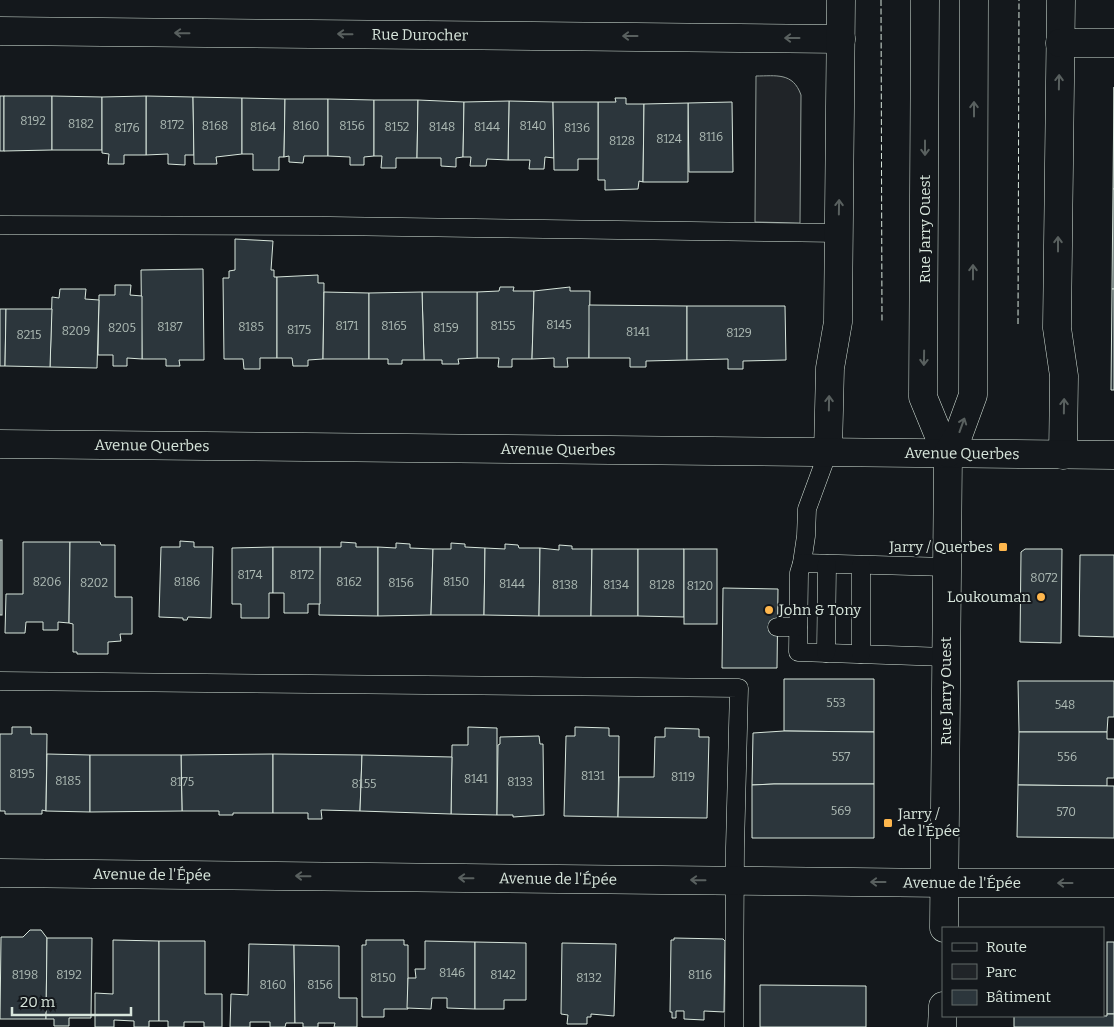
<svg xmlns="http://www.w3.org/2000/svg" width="1114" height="1027" font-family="Bitter,serif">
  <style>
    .green { fill: #202428; stroke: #939e99 }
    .building { fill: #2c363c; stroke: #d8e6dc }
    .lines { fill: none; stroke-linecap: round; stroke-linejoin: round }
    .lane-casing { stroke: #d8e6dc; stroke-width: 19 }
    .street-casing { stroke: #d8e6dc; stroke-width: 29 }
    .secondary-casing { stroke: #d8e6dc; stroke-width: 29 }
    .lane { stroke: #14181c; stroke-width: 18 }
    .street { stroke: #14181c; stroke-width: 28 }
    .secondary { stroke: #14181c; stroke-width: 28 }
    .fence { stroke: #d8e6dc; stroke-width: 1; stroke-dasharray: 6 2.5; stroke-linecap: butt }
    .oneway { stroke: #59605f }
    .poi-dot { fill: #ffb74d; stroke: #14181c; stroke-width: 2 }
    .labels { text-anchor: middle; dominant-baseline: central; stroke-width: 4; stroke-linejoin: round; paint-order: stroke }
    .number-label { font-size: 12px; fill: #adbab4 }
    .street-label { font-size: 15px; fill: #d8e6dc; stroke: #14181c }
    .poi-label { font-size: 15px; fill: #d8e6dc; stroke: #14181c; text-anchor: end }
  </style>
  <rect width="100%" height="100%" fill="#14181c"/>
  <!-- green -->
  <path class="green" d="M756,76C776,76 793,72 801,95L800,223L755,222Z"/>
  <!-- building -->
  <g class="building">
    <path d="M1114,87V189H1113Z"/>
    <rect x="0" y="96" width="4" height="55"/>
    <path d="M4,96H52V150L4,151Z"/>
    <path d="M52,96L102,97V150H52Z"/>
    <path d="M146,96L193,97L194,155H185V165L168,164V154L146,155Z"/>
    <path d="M146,96V155H124V164H108L109,154L102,153V97Z"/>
    <path d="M193,97L242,98V154L216,157L217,164H194Z"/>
    <path d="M242,98L285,99L284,157H279V170H253V154H242Z"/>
    <path d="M615,98H626V104H644L643,182L639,181L638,189L605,190V180H598V102H616Z"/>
    <path d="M285,99H328V156H304L303,163L289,162V156L284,157Z"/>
    <path d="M328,99L374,100V156L364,157V165H350V157L328,156Z"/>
    <path d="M374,100H418L417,158H396V168H381L382,156H374Z"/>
    <path d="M418,100L464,102L463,157L456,158V167L441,166V158H417Z"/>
    <path d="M509,101L553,102L554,158L545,157L544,169H529L530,160H508Z"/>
    <path d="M509,101L508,160L487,159L486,166H470L471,157H463L464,102Z"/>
    <path d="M553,102H598V159H578V170H554Z"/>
    <path d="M732,102L733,172H689L688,103Z"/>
    <path d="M688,103V182H643L644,104Z"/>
    <path d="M1113,189H1114V289H1112Z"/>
    <path d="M235,239L273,241L271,270H274V277H277V358H260V369H244L243,359H224L223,278H229V271L235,270Z"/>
    <path d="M203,269L204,360H179L180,366H166V359H142L141,270Z"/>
    <path d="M318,275V283H324L323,359L308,360V366H293L292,358H277V277Z"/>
    <path d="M115,285H131L130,295L142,296V359L127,358V366H113V355H98L99,295H115Z"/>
    <path d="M500,287H514L513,291H534L532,359H512V367H498L499,358H477V292L499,291Z"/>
    <path d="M570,287V291H590L589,358H567L568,367H554V358L532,359L534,291Z"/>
    <path d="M60,289H86L85,299L99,300L97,368L50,367L52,297L59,298Z"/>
    <path d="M1112,289H1114V390H1111Z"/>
    <path d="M324,292L369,293V359H323Z"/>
    <path d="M422,292H477V358L458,359L459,364H442V360H424Z"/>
    <path d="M422,292L424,360H402V364H388V359H369V293Z"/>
    <path d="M589,305L687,306V360L646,361V367H630V358H589Z"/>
    <path d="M687,306H785L786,360L743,361V369H728V359L687,360Z"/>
    <path d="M0,309H6L5,366H0Z"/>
    <path d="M6,309H52L50,367L5,366Z"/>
    <rect x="0" y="540" width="2" height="75"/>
    <path d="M180,541L194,542V547H213L211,618L188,617L187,620H183V618L159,617L161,547H180Z"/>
    <path d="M23,542H70L69,623L58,622V630H43V622H26L25,633H5L6,594H23Z"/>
    <path d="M70,542H100L101,545H115V597H132V634H120L121,641L108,642V654H77V652H73V624L69,623Z"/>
    <path d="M341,542L356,543V547H378V616L319,615L320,547H341Z"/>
    <path d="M396,543L410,544V548L433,549L431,615L378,616V547L396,548Z"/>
    <path d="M451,543L465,544V547L485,548L484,615H431L433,549H451Z"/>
    <path d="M505,544L518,545L519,548H540L539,616L484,615L485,548L505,549Z"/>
    <path d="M559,545L572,546V549H592L591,616H539L540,548L559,550Z"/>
    <path d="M273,547V593H269V618H241V604H232V548Z"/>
    <path d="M273,547H320V604H308V613H284V593H273Z"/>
    <path d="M592,549H638V616H591Z"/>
    <path d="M638,549H684V617L638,616Z"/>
    <rect x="684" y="549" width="33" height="75"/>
    <path d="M1025,549H1062L1061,643L1020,642L1021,552Z"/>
    <path d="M1080,555H1114V637L1079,636Z"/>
    <path d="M723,588L778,589L777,668H722Z"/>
    <path d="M784,679H874V732L784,731Z"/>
    <path d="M1018,681H1114V717H1108L1107,732H1019Z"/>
    <path d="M12,727H31V734H47L46,811L42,810V814H5V811H0V734H12Z"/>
    <path d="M468,727L497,728V815L451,814L452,745H468Z"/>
    <path d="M575,727L609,728V736H619L618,817L564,816L566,736H575Z"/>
    <path d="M665,728L699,729V737H709L707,818L618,817L619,777H654L655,737H665Z"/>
    <path d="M784,731L874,732V784H774L752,785L753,733Z"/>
    <path d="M1019,732H1107V739H1114V778H1107V786L1018,785Z"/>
    <path d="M539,736L540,744H543L544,815L513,817V815H497L498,745L500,744V737Z"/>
    <path d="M47,754L90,755V812L46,811Z"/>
    <path d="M273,754V813H233V815H219V811H182L181,755Z"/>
    <path d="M273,754L362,755L360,811L321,810L322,819H308V813H273Z"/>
    <path d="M90,755H181L182,811L90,812Z"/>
    <path d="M362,755L452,757L451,814L360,811Z"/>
    <path d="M774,784H874V838H752V785Z"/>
    <path d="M1018,785L1114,786V838L1017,837Z"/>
    <path d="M30,930H41L47,938L46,1019H0L1,937H23Z"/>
    <path d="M47,938H92L91,1018H69V1026H54V1019H46Z"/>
    <path d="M674,938L723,939L725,941L724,1012L704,1011V1020L684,1019V1011H676V1018H672V1012H670L671,940H674Z"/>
    <path d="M113,940L159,941V1021H149V1027H134V1021L114,1020V1027H95V993L113,994Z"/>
    <path d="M366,940H404V945H408V1009H384V1017H362V945H366Z"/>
    <path d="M159,941H205V994H222V1027H204V1022H184V1027H168V1021H159Z"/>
    <path d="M425,941L475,942V1009L447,1008V998H432L431,1009L407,1008L408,978H416L415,969H425Z"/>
    <path d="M475,942L526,943V1000H504V1009H475Z"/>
    <rect x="1107" y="942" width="7" height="72"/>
    <path d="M562,943L616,944L614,1016L591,1014V1017H587V1024H567L568,1015L561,1014Z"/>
    <path d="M249,944L294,945L295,1023H286L285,1027H270V1022H250V1027H230L231,994L248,995Z"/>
    <path d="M294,945L339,946V998H357V1027H334L335,1023H318V1027H303V1023H295Z"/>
    <path d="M760,985L866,986V1027H760Z"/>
    <path d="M1107,1014H1114V1027H1014V1016H1107Z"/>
  </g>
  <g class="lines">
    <defs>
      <g id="lane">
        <path d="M0,225L330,226L839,233"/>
        <path d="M828,452L807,509L806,536L802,563L799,573L798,652L946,657"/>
        <path d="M802,563L947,567"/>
        <path d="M777,627H798"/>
        <path d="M826,653L827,564"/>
        <path d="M861,654V565"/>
        <path d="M0,681L739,688L735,848L734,1027"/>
      </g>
      <g id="street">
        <path d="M1061,0L1057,328L1064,376L1063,455"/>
        <path id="s1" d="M0,31L841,39"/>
        <path d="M1060,43H1114"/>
        <path d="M828,452L830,368L838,322L841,0"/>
        <path id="s2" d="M0,873L944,883H1114"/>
      </g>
      <g id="secondary">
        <path d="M925,0L923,397L939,436L948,453L944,928"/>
        <path id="s3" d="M0,444L1114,455"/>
        <path d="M948,453L958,436L973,395L974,0"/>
        <path d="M942,1027L943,1006"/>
      </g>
    </defs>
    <!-- lane casing -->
    <use href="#lane" class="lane-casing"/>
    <!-- street casing -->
    <use href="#street" class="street-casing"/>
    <!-- secondary casing -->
    <use href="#secondary" class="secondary-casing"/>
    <!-- lane -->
    <use href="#lane" class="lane"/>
    <!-- street -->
    <use href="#street" class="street"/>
    <!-- secondary -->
    <use href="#secondary" class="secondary"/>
    <!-- fence -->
    <g class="fence">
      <path d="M881,0L882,323"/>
      <path d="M1018,324L1019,0"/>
    </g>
  </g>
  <!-- one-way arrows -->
  <defs><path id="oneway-shaft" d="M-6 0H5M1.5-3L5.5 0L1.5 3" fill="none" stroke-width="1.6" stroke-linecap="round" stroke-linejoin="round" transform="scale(1.25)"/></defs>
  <g class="oneway">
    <use href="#oneway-shaft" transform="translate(182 33) rotate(-179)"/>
    <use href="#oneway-shaft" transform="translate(345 34) rotate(-179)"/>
    <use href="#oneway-shaft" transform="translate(630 36) rotate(-180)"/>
    <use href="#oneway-shaft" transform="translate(792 38) rotate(-180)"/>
    <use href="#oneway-shaft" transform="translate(1059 82) rotate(-89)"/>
    <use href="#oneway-shaft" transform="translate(974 109) rotate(-90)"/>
    <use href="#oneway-shaft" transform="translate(925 148) rotate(90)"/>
    <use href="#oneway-shaft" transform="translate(839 207) rotate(-89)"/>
    <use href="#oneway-shaft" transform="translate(1058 244) rotate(-90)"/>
    <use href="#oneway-shaft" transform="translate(973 272) rotate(-90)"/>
    <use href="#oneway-shaft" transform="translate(924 358) rotate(91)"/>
    <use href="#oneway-shaft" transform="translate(829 403) rotate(-89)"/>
    <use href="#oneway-shaft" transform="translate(1064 406) rotate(-89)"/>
    <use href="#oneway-shaft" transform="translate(962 425) rotate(-70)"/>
    <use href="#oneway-shaft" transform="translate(303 876) rotate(-179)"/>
    <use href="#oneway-shaft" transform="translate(466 878) rotate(-179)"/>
    <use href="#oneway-shaft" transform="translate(698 880) rotate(-179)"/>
    <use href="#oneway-shaft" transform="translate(878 882) rotate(-180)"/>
    <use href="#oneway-shaft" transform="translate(1065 883) rotate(-180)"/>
  </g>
  <!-- markers -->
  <g class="poi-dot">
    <rect x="998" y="542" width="10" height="10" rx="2.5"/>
    <circle cx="1041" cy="597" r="5"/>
    <circle cx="769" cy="610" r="5"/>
    <rect x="883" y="818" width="10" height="10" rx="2.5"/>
  </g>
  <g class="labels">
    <!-- number labels -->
    <g class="number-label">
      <text x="33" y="121">8192</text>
      <text x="81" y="124">8182</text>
      <text x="172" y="125">8172</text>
      <text x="215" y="126">8168</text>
      <text x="306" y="126">8160</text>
      <text x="352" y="126">8156</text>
      <text x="533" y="126">8140</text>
      <text x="263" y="127">8164</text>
      <text x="397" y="127">8152</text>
      <text x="442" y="127">8148</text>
      <text x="487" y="127">8144</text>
      <text x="127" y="128">8176</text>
      <text x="577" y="128">8136</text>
      <text x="711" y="137">8116</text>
      <text x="669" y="139">8124</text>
      <text x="622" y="141">8128</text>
      <text x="559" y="325">8145</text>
      <text x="347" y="326">8171</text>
      <text x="394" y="326">8165</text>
      <text x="503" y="326">8155</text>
      <text x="170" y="327">8187</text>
      <text x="251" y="327">8185</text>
      <text x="122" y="328">8205</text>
      <text x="446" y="328">8159</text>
      <text x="299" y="330">8175</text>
      <text x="76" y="331">8209</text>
      <text x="638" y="332">8141</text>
      <text x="739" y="333">8129</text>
      <text x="29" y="335">8215</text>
      <text x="250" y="575">8174</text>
      <text x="302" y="575">8172</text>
      <text x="1044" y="578">8072</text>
      <text x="47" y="582">8206</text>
      <text x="187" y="582">8186</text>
      <text x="349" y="582">8162</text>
      <text x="456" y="582">8150</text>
      <text x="94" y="583">8202</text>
      <text x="401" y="583">8156</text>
      <text x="512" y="584">8144</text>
      <text x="565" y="585">8138</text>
      <text x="616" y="585">8134</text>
      <text x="662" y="585">8128</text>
      <text x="700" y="586">8120</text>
      <text x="836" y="703">553</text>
      <text x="1065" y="705">548</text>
      <text x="841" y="757">557</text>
      <text x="1067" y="757">556</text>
      <text x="22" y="774">8195</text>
      <text x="593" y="776">8131</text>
      <text x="683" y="777">8119</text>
      <text x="476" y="779">8141</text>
      <text x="68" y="781">8185</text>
      <text x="182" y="782">8175</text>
      <text x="520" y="782">8133</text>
      <text x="364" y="784">8155</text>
      <text x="841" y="811">569</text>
      <text x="1066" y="812">570</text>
      <text x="452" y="973">8146</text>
      <text x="25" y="975">8198</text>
      <text x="69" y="975">8192</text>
      <text x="503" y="975">8142</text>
      <text x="700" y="975">8116</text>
      <text x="383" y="978">8150</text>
      <text x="589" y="978">8132</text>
      <text x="273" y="985">8160</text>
      <text x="320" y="985">8156</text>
    </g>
    <!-- street labels -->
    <g class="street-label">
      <text stroke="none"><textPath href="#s1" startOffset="420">Rue Durocher</textPath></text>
      <text transform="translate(925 229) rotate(-90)">Rue Jarry Ouest</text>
      <text stroke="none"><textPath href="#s3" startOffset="152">Avenue Querbes</textPath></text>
      <text stroke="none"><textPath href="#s3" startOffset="558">Avenue Querbes</textPath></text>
      <text stroke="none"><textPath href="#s3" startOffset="962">Avenue Querbes</textPath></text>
      <text transform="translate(946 691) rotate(-90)">Rue Jarry Ouest</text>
      <text stroke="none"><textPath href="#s2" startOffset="152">Avenue de l'Épée</textPath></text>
      <text stroke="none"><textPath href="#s2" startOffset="558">Avenue de l'Épée</textPath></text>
      <text stroke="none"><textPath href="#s2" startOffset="962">Avenue de l'Épée</textPath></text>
    </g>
    <!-- poi labels -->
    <g class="poi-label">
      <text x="993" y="547">Jarry / Querbes</text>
      <text x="1031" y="597">Loukouman</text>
      <text x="779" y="610" text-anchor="start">John &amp; Tony</text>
      <text x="898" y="814" text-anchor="start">Jarry /<tspan x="898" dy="17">de l'Épée</tspan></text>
    </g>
  </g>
  <!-- legend -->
  <rect x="942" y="927" width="162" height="90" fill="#14181c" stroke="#626a69"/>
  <rect x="952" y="943" width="25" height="8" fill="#14181c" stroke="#626a69"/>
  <text x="986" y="952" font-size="15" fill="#d8e6dc">Route</text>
  <rect x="952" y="964" width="25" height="15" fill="#202428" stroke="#626a69"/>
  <text x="986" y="977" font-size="15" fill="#d8e6dc">Parc</text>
  <rect x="952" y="990" width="25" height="15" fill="#2c363c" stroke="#626a69"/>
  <text x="986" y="1002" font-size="15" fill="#d8e6dc">Bâtiment</text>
  <!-- scale -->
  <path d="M12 1007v8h119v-8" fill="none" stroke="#d8e6dc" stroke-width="2.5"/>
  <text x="20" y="1007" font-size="15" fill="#d8e6dc" stroke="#14181c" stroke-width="4" paint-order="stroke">20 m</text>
</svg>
